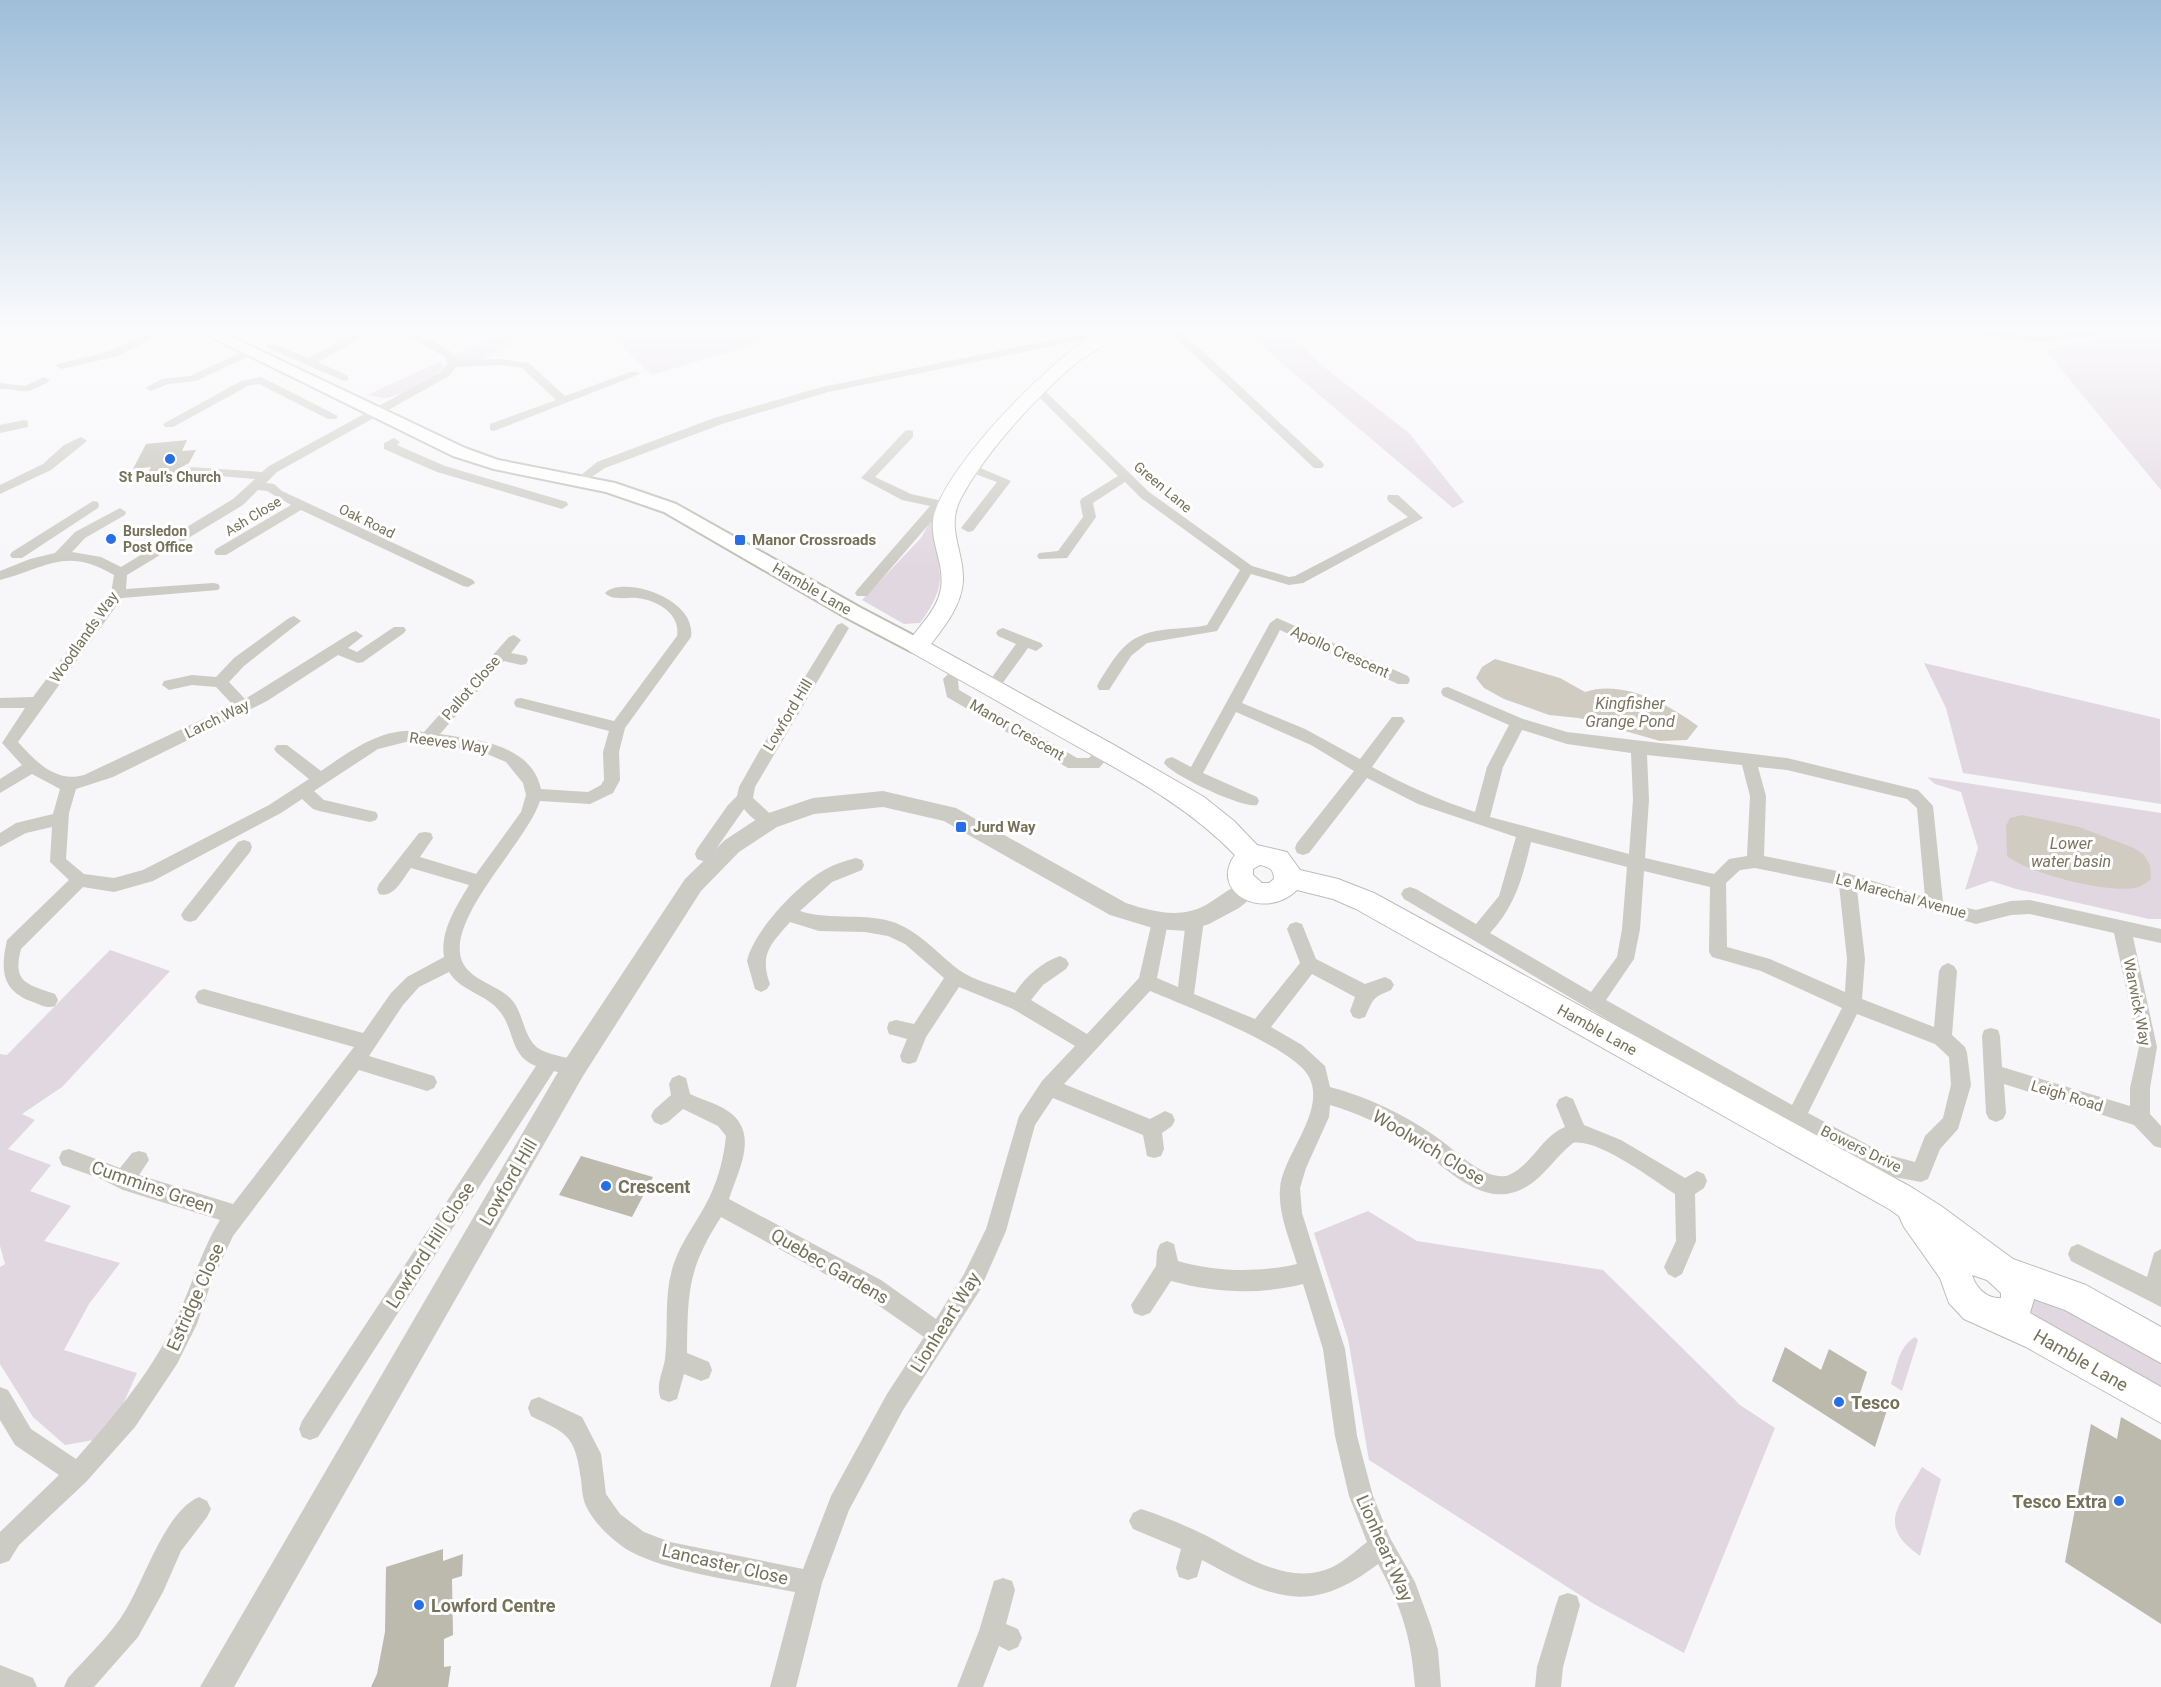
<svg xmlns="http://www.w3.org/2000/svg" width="2161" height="1687" font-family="Roboto,sans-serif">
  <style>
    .green { fill: #e1d7e0 }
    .water { fill: #d1ccc2 }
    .building { fill: #bcb9ad }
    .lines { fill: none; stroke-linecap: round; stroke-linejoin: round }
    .secondary-casing { stroke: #bfbeb4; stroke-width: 4 }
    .primary-casing { stroke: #bfbdb5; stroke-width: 2 }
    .minor { fill: #cccbc4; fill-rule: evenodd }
    .tertiary { fill: #cccbc4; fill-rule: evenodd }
    .secondary { fill: #fff; fill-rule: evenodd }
    .primary { fill: #fff; fill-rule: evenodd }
    .poi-dot { fill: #266eea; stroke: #fff; stroke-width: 2 }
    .labels { text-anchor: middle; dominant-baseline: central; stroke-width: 6; stroke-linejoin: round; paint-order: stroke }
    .far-poi-label { font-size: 14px; font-weight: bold; fill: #76725a; stroke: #fff }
    .far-street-label { font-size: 14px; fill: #76725a; stroke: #fff }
    .poi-label { font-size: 15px; font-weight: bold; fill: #76725a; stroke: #fff; text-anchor: start }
    .street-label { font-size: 15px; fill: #76725a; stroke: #fff }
    .water-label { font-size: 16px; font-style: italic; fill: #7c725e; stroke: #fff }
    .near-street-label { font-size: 18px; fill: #76725a; stroke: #fff }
    .near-poi-label { font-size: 18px; font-weight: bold; fill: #76725a; stroke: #fff; text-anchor: start }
  </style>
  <rect width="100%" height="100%" fill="#f7f6f9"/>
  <!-- green -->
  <g class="green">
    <path d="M501,332H528L520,337L519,341L475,363L458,364L454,355Z"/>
    <path d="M557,332H762L769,340L652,375L613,338L604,337L581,343Z"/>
    <path d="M798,332H867L813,344Z"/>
    <path d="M1245,332H1289L1320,364L1409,433L1464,502L1453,508Z"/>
    <path d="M2139,332H2161V490L2046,351L2086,341Z"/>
    <path d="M441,361L444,368C434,378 400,396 386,398C380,398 372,396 367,395Z"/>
    <path d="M932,518L934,519C934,538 939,556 940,576C941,592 929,611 920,623L904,624L862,600L921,538Z"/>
    <path d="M1924,663L2160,719L2161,804L1963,773L1946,708Z"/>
    <path d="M1927,777L2161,813V919H2149L2016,889L1991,881L1965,890L1978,848L1961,792L1935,784Z"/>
    <path d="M110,950L170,971L62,1087L22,1114L35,1120L8,1149L51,1165L30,1191L71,1206L44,1241L120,1263L89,1304L64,1350L137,1373L119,1413L94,1440L65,1445L33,1417L0,1364V1267L5,1264L0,1246V1054L7,1055Z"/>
    <path d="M1368,1211L1417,1241L1603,1270L1740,1405L1775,1428L1684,1653L1594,1604L1369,1460L1348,1339L1314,1233Z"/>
    <path d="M2041,1292L2161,1355V1399L2023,1319L2026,1301Z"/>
    <path d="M1915,1337L1918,1340L1902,1391L1891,1384C1897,1367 1898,1347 1915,1337Z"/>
    <path d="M1922,1467L1941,1479L1920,1556C1873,1523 1903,1503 1922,1467Z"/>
  </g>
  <!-- water -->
  <g class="water">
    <path d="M1495,659L1560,678L1585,692C1623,679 1668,704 1698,726L1687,740L1660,741L1579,718L1549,715L1504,699L1484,688L1476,678L1482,667Z"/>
    <path d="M2022,815L2079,827L2134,848L2144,855L2150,865L2151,879C2148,882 2143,885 2139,887C2111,895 2030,874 2007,856L2006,826L2010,818Z"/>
  </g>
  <!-- building -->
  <g class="building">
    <path d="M187,440L182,451L196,450L189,463L176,470L174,476L157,478L159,474L147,475L151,467L133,469L146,444Z"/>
    <path d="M581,1156L653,1177L632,1217L559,1195Z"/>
    <path d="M1785,1347L1821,1370L1829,1349L1867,1372L1860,1393L1887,1410L1875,1447L1772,1381Z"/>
    <path d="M2121,1417L2161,1440V1624L2065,1562L2091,1424L2117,1439Z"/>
    <path d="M443,1549V1561L463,1554L462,1576L452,1579L453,1635L444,1639V1667L451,1666L448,1687H371L377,1674L385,1632L386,1567Z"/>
  </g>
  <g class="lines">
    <defs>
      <path id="secondary" d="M201,332H221L465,448L498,460L615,483L676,504L861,608L924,641L927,646L924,651L917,653L910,651L847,618L664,512L606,492L494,469L453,456Z"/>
      <path id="primary" d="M1098,332H1119C1109,345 1088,353 1075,364C1036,397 983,455 960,500C946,529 964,551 963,580C962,604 946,625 931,644L1114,745L1204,797L1234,821L1257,845L1287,852L1300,870L1338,879L1374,893L1911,1187L1941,1206L2013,1259L2086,1285L2161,1327V1363L2065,1310L2034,1299L2030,1313L2161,1387V1423L2026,1347L1964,1319L1949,1303L1940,1278L1904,1227L1899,1216L1889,1209L1356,909L1333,899L1297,890C1264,922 1208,892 1235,855C1189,807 1130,776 1073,744C1018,713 964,682 909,651L906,646C918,626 937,612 941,588C945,563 928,539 934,515C949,462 1050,360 1098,332ZM1260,865C1269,867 1274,869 1274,879L1269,883H1262L1253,875V869ZM1972,1275L1987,1280L2001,1293V1298C1987,1299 1976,1288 1972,1275Z"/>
    </defs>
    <!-- secondary casing -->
    <use href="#secondary" class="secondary-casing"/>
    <!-- primary casing -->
    <use href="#primary" class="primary-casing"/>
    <!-- minor -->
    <g class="minor">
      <path d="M0,332H9L0,337Z"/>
      <path d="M151,332H166L118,356L62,369L56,366L58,364L110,351Z"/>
      <path d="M357,332H371L318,362L348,376V380L344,381L266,347L268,345H276L308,358Z"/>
      <path d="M397,332C414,332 450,344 457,360L502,359L529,363L565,396L630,372H638L640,374L494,431L490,430V424L556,400L522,368L502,365L456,367L449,376L277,472L266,483L274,484L282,491L473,580L475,583L468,587L463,586L301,510L226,555H216L214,552L216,549L291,505L267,491L258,490L243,505L127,575L126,589L213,583L218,584L220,587L218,590L122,598L18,742C36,762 56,783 84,775L233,705L216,687L192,685L169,690L162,685L164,681L192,675L216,677L234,658L289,618L294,616L301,621L244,666L229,682L245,699L351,633L356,631L363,636L348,648L357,652L394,627H404L406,630L404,633L363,662L358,663L338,655L267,701L113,777L76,789L69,813L66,859L84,874L114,878L143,870L269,805L309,779L277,753L274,749L277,745H287L321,771C352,750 384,725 424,732L509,637L514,635L521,640L511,653L526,656L528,660L526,664L521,665L504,661L440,734C477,740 531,744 541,789L588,792L601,785L604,780L603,752L609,731L521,708L516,707L514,703L516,699L521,698L614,721L677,636C681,614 657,600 637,598C627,597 612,601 605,593C621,575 697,597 691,637L625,728L619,752L620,780L613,793L590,804L540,801C527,842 445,919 462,961C469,979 496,985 509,997C525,1011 522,1040 541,1050C553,1056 568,1057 581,1062L583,1068L581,1074L574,1077L554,1071L318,1437L310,1440L302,1437L299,1429L302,1421L536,1066C510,1056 515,1032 501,1013C488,994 461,992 449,972L419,987L403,1005L369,1056L434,1076L437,1082L434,1088L427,1091L359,1070L233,1236L211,1283L197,1324L177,1364L135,1427L86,1482L19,1545L9,1561L0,1564V1532L59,1475L15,1445L0,1420V1387L8,1390L31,1429L76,1459C116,1414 155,1368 179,1313C193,1282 202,1249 220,1220L123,1190L99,1178L62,1165L59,1158L62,1151L69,1149L120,1168L132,1153L139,1151L146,1153L149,1160L139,1175L233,1204L354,1047L204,1005L198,1003L195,997L198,991L204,989L363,1033L391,993L407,977L444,957C440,931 456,907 469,885L411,868C403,878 394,899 379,894L377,889L379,884L419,833L425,832L431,833L433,838L420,857L476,874L521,812L526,795L523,783L506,762L480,751L410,741L378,749L314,791L324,800L376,812L378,816L376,820L370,822L319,811L313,809L302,799L281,813L153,881L114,892L83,887L21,949C12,983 27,984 55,994L58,1000L55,1006C47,1009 41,1005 33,1002C2,991 0,971 7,940L69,880L50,862L52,827L26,833L0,847V833L16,823L53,814L60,789L32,774L0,793V779L22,765L2,743L25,708H0V698L33,697L111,593L114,575C66,546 46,568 0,580V571L30,559L55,553L75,532L120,508L126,512L125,515L85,538L72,552L101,557L121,567L233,499L255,479L195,474L189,470L191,467L262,472L269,466L441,372L447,364L444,356Z"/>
      <path d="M1170,332H1182L1322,462L1324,465L1322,468H1314Z"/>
      <path d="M1973,332H2010L2040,336L2072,332H2112L2107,335L2040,342L1978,335Z"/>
      <path d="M1086,333L1104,336L1106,338L1100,341L1086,339L828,392L722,424L605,468L581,484L575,480L597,462L714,418L822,387Z"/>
      <path d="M251,348L255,349V353L196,381L168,384L151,391L145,388L162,379L190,376Z"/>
      <path d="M44,377L50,380L48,382C21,397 27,389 0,389V383L25,386Z"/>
      <path d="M261,377L338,416L336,419H328L259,384L248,386L173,427H165L163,424L241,381Z"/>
      <path d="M1037,386L1041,387L1149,492L1252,566L1289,577L1295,576L1408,517L1388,501L1387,498L1388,495H1398L1423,518L1303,583L1289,585L1251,574L1217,631L1147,643L1131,656L1109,690H1099L1097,686L1099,682C1120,649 1128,633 1170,629C1182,628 1195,628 1207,625L1240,570L1141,498L1125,482L1093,503L1096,517L1067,558L1039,559L1037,556L1039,553L1058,551L1083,517L1080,502L1081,499L1118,476L1031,389Z"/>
      <path d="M24,420L28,421V427L0,433V425Z"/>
      <path d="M909,430L913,431V437L875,477L911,494L951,503L952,506L951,509H942L867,596H857L855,593L857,590L930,506L902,500L861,478L905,431Z"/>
      <path d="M81,437L87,441L51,470L0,494V485L43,464L64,445Z"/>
      <path d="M394,438L400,442L397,445L445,466L567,502L568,505L562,509L437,472L384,449V443Z"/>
      <path d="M971,464L1011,481L973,531L968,532L961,528L997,482L967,471L965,468L967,465Z"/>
      <path d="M93,501L98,502L99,505L98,508L22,558H12L10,555L12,552Z"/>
      <path d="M1277,618L1408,676L1410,680L1408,684H1398L1280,630L1242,703L1305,729L1360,759L1392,717H1402L1405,721L1402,725L1372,767C1405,785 1439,800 1475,812L1487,767L1509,725L1443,696L1441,692L1443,688L1448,687L1523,719L1567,732L1787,758L1918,790L1933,806L1943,902L1976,910L2011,901L2030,900L2161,929V943L2133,937L2157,1047L2150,1088V1114L2161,1126V1148L2154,1146L2134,1125L2004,1084L2006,1113L2003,1119L1996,1122L1989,1119L1986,1113L1982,1036L1984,1030L1991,1028L1998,1030L2000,1036L2002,1067L2130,1106V1088L2139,1047L2114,933L2030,914L2011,915L1976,924L1857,890L1865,959L1862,999L1934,1027L1939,971L1942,966L1948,963L1954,966L1957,971L1952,1035L1965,1047L1967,1053L1971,1085L1958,1129L1940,1149L1928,1179L1921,1182L1894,1177L1842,1153L1652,1046L1404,899L1401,894L1404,889L1410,887L1416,889L1476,924L1499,896L1516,837L1418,804L1367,778L1309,853L1303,855L1297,853L1295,848L1297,843L1354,771L1311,745L1236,712L1203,773L1257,797L1259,801L1257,805C1244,809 1171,775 1164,763L1166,759L1172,757L1191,767L1270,623ZM1522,730L1567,744L1631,753L1633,800L1629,854L1490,817L1503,767ZM1647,755L1742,765L1750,796L1747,856L1729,859L1714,874L1645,858L1649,800ZM1758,767L1787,770L1907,799L1917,808L1925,897L1847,873L1764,856L1766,796ZM1531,842L1627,867L1622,929L1617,957L1591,992L1490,933C1515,907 1523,876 1531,842ZM1755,868L1839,885L1847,959L1845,992L1770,959L1727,947L1726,883L1740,870ZM1644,871L1710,887L1709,952L1712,957L1761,971L1842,1008L1792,1105L1606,1000L1634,959L1640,929ZM1857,1014L1935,1044L1949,1057L1951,1085L1943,1118L1925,1136L1915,1162L1885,1154L1808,1113Z"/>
      <path d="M842,623L849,628L755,787L753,798L778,821L776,825C764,829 751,818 744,809L709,859L703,861L697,859L695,854L697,849L728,805L737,796L739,787L761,748L837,625Z"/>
      <path d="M1003,628L1041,643L1043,646L1036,651L1028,648L997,691L992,692L985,687L1016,644L998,636L996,633L998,630Z"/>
      <path d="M961,665L968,670L958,681L959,690L1077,758H1089C1096,751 1101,744 1111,747L1114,751L1099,768H1068L947,697L943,679L956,666Z"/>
      <path d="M244,840L250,842L252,847L250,852L196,920L190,922L184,920L181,915L184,910L238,842Z"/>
      <path d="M856,858L862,860L864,865L862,870L832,882L800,911C831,921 867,912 896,923C922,934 938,954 959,970C974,981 998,986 1015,993C1026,976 1041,963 1060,956L1066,959L1069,964L1066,969L1043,985L1031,1000L1087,1034L1139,978L1153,917L1159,915L1165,917L1168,922L1157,978L1178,987L1186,920L1189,915L1195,913L1201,915L1204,920L1194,994L1255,1019L1300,963L1287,929L1290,924L1296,922L1302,924L1316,959L1365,984L1385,977L1391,980L1394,985L1391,990C1372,998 1374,998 1365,1017L1359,1019L1353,1017L1350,1011L1355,997L1312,974L1271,1027L1302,1045L1325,1066L1330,1087C1367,1097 1404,1114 1435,1136C1451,1147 1465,1162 1483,1171C1490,1175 1502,1178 1509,1175C1532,1165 1542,1136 1565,1127L1556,1105L1559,1099L1566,1096L1573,1099L1584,1125L1621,1140L1685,1178L1697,1171L1704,1174L1707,1181L1704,1188L1695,1194L1696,1241L1682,1274L1675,1278L1668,1274L1664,1267L1676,1241L1675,1194C1653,1180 1598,1138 1573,1143C1556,1156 1544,1177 1526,1187C1482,1213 1443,1163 1410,1142C1385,1126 1358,1113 1330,1105L1329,1117L1306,1168L1300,1188L1302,1213L1345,1349L1357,1436L1373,1496L1390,1538L1415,1582L1431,1626L1438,1650L1441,1687H1415C1411,1636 1402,1608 1378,1564C1309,1617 1272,1598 1202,1560L1197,1577L1188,1580L1179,1577L1176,1568L1181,1549L1133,1529L1129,1521L1133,1513L1141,1509C1163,1516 1184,1525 1205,1535C1241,1553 1283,1584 1325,1570C1341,1565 1355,1551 1367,1542L1349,1496L1335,1436L1323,1349L1303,1284C1259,1295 1215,1293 1171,1281L1150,1313L1142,1316L1134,1313L1131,1305L1156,1266L1157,1251L1160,1244L1167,1241L1174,1244L1178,1261C1216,1272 1258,1273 1297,1264C1290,1240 1278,1214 1280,1189C1282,1155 1327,1112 1309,1077C1294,1047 1183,1005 1150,991L1064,1084L1150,1119L1165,1111L1172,1114L1175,1120L1172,1126L1162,1133L1164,1149L1161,1156L1154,1158L1147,1156L1143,1135L1053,1098L1035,1125L1006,1231L980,1290L903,1410L849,1510L822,1583L796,1687H770L795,1592C751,1583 663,1572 626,1549C610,1538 594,1523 586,1506C582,1497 582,1488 581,1479C575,1435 568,1434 531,1416L528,1408L531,1400L539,1397L582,1417L601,1454L606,1494L620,1514L644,1532L670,1542L803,1569L831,1496L887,1394L924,1337L865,1296L721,1217C687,1270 688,1292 687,1353L709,1362L712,1370L709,1378L701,1381L684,1374L677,1399L669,1402L661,1399C655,1385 663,1373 665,1359C669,1326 663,1295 674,1263C683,1238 698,1221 709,1198C718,1180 724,1157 726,1136L718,1126L683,1109L668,1122L661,1125L654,1122L651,1116L654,1110L671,1095L669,1084L672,1078L679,1075L686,1078L690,1094C703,1100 722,1105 733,1115C758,1138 737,1173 729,1199L881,1280L936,1319L964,1274L986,1229L1019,1116L1042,1081L1075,1046L1013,1009L959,987L926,1037L916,1062L909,1064L902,1062L900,1056L907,1039L889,1034L887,1028L889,1022L896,1020L914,1024L944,978L905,944L888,936L865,932L819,931L790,922C771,944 759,954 770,984L767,989L761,992L755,989L747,961C753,932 796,887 821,872C832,865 844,861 856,858Z"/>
      <path d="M2078,1244L2147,1277L2154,1253L2161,1249V1307L2071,1261L2068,1254L2071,1247Z"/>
      <path d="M199,1497L207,1501L211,1509L207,1517L181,1551L163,1592L138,1637L94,1687H64L68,1678C85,1659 105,1640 120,1619C143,1587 163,1512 199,1497Z"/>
      <path d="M1003,1578L1012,1581L1015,1590L1006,1624L1018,1629L1022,1638L1018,1647L1009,1651L999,1646L983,1687H957L979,1631L994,1581Z"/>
      <path d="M1568,1593L1577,1596L1580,1605L1563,1667L1561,1687H1535L1537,1667L1556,1605L1559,1596Z"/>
      <path d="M0,1665L33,1678L37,1687H0Z"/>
    </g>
    <!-- tertiary -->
    <path class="tertiary" d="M883,791L956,808L1126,903C1147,910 1172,917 1194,910C1214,905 1238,876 1256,882L1259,888L1256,894L1239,908L1209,924L1187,931L1156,929L1110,915L944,821L883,807L814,814L777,827L739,852L701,891L583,1076L234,1687H200L565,1060L685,879L725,840L763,815L813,798Z"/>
    <!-- secondary -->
    <use href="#secondary" class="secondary"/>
    <!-- primary -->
    <use href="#primary" class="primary"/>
  </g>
  <!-- sky -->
  <linearGradient id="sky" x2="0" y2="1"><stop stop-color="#9fbed9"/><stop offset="0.58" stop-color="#fbfbfc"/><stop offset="1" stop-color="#fbfbfc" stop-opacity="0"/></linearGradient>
  <rect width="2161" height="569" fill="url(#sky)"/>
  <!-- markers -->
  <g class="poi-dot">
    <circle cx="170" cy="459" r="6"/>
    <circle cx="111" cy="539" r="6"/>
    <rect x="734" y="534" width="12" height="12" rx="3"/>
    <rect x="955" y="821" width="12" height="12" rx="3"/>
    <circle cx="606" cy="1186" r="6"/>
    <circle cx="1839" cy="1402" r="6"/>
    <circle cx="2119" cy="1501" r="6"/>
    <circle cx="419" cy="1605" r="6"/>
  </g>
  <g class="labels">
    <!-- far-poi labels -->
    <g class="far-poi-label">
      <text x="170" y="477">St Paul’s Church</text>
      <text x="123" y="531" text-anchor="start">Bursledon<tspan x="123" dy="16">Post Office</tspan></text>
    </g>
    <!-- far-street labels -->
    <g class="far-street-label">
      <text transform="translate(1163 487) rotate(40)">Green Lane</text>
      <text transform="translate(253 516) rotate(-31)">Ash Close</text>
      <text transform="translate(367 521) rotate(26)">Oak Road</text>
    </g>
    <!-- poi labels -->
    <g class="poi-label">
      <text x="752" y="540">Manor Crossroads</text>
      <text x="973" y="827">Jurd Way</text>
    </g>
    <!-- street labels -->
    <g class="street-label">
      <text transform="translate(812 589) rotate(30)">Hamble Lane</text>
      <text transform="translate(84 637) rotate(-55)">Woodlands Way</text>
      <text transform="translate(1340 652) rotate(24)">Apollo Crescent</text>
      <text transform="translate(471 688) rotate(-49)">Pallot Close</text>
      <text transform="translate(788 715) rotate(-59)">Lowford Hill</text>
      <text transform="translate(217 719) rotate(-26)">Larch Way</text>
      <text transform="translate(1017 730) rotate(30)">Manor Crescent</text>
      <text transform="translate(449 743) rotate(8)">Reeves Way</text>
      <text transform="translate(1901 896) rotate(15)">Le Marechal Avenue</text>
      <text transform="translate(2137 1002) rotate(79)">Warwick Way</text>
      <text transform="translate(1597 1030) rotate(29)">Hamble Lane</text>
      <text transform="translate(2067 1096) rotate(17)">Leigh Road</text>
      <text transform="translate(1861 1149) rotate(26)">Bowers Drive</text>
    </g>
    <!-- water labels -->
    <g class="water-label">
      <text x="1630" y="703">Kingfisher<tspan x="1630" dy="18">Grange Pond</tspan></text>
      <text x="2071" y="843">Lower<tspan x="2071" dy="18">water basin</tspan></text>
    </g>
    <!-- near-street labels -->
    <g class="near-street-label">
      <text transform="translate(1429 1147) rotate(31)">Woolwich Close</text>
      <text transform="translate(508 1182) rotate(-60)">Lowford Hill</text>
      <text transform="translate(153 1187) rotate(19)">Cummins Green</text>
      <text transform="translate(430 1245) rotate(-57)">Lowford Hill Close</text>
      <text transform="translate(830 1266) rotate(30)">Quebec Gardens</text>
      <text transform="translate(195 1297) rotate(-66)">Estridge Close</text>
      <text transform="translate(945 1322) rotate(-58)">Lionheart Way</text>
      <text transform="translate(2081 1360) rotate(30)">Hamble Lane</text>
      <text transform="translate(1385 1548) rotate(66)">Lionheart Way</text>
      <text transform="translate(725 1564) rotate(13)">Lancaster Close</text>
    </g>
    <!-- near-poi labels -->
    <g class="near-poi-label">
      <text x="618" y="1186">Crescent</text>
      <text x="1851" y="1402">Tesco</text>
      <text x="2107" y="1501" text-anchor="end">Tesco Extra</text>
      <text x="431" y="1605">Lowford Centre</text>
    </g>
  </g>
</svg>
